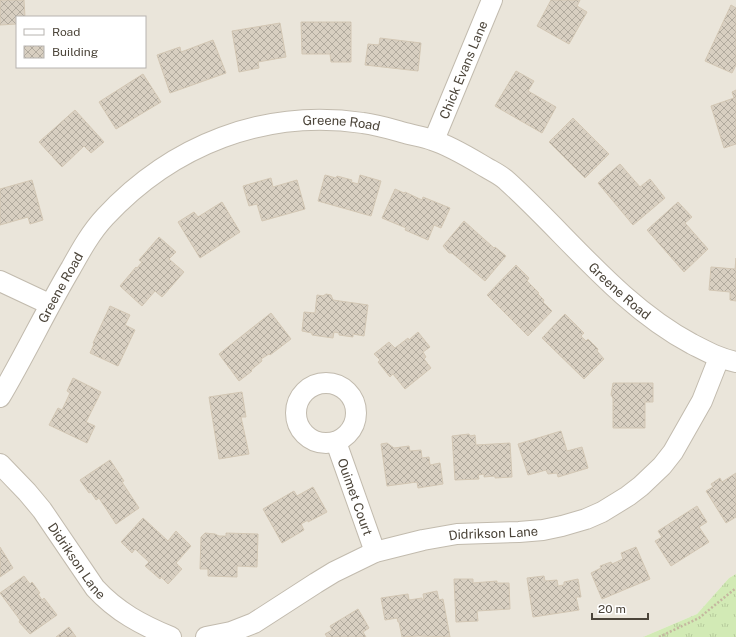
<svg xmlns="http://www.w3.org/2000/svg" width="736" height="637" font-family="'Public Sans',sans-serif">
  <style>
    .residential { fill: #eae5da; fill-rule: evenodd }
    .grass { fill: url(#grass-tufts) }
    .building { fill: url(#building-cross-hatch); stroke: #d3c7b4 }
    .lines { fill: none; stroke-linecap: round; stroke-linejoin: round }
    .street-casing { stroke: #c2bbae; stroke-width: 22 }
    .path { stroke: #c4b79f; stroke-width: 2.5; stroke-dasharray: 2 2; stroke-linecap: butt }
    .street { stroke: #fff; stroke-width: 20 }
    .labels { text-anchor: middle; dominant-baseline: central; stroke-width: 3.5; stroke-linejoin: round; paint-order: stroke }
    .street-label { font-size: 13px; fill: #4b4439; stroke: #fff }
  </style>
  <defs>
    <pattern id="grass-tufts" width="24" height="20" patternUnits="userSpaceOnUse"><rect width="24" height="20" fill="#d2eab5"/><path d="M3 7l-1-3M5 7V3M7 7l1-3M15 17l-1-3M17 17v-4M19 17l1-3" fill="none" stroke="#b6ca9c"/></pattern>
    <pattern id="building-cross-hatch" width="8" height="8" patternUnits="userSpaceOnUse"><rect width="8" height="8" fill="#d8cfc1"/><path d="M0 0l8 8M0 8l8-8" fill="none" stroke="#b1aa9e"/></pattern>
  </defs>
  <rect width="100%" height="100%" fill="#f6f3ec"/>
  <!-- residential -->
  <path class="residential" d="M0,0H736V574L729,578L697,614L643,637H0ZM17,17H145V67H17Z"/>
  <!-- grass -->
  <path class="grass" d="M736,574V637H643L697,614L729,578Z"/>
  <!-- building -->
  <g class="building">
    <path d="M0,0H24L25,17H17V24L0,25Z"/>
    <path d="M551,0H580L577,6L587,12L569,44L537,26Z"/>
    <path d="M731,5L736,8V65L732,73L705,61Z"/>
    <path d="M301,22H351V62H331L330,54H302Z"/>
    <path d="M280,23L286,57L258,62L259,68L239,72L232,31Z"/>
    <path d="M380,38L421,43L418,71L365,65L368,44L379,45Z"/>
    <path d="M213,40L226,73L170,93L157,55L180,47L181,52Z"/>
    <path d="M516,71L534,81L528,91L556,107L542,133L495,106Z"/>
    <path d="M143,74L161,102L116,129L99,102Z"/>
    <path d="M736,90V144L724,148L711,106L734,98L732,92Z"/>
    <path d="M75,110L104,142L91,153L84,146L62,167L39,142Z"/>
    <path d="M573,118L609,154L585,178L549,142Z"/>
    <path d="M620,164L640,187L650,179L665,198L633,225L598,183Z"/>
    <path d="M325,175L336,178L337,176L352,180L351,182L358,184L360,175L381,181L371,216L318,201Z"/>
    <path d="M271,178L273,187L297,180L305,209L262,221L257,204L249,206L243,186Z"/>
    <path d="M32,180L43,220L30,224L28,217L0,225V189Z"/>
    <path d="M395,189L404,193L405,192L422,200L423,197L450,208L441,228L434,225L428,240L405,230L406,228L382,218Z"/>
    <path d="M222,202L240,232L200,258L178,222L194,212L198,217Z"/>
    <path d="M678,202L692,217L685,223L708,249L684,272L647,230Z"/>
    <path d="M464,221L494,248L495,247L506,256L485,281L452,253H449L443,246Z"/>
    <path d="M159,237L176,252L169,259L184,272L162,297L155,291L142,306L120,286L136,267L137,268L142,262L139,260Z"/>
    <path d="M736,258V301L730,300V292L709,290L711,267L735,269Z"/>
    <path d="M516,265L529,278L527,281L539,293L538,294L544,300L543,302L552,311L528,336L487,295Z"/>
    <path d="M326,294L331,295L333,300L368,305L364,336L353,334V337L339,335V333L334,332L333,338L312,335V333L302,331L304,312L315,313L317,295L323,296Z"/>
    <path d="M110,306L130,315L125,325L135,330L118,366L90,353L94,344L93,343Z"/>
    <path d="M271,313L291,339L270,355L269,354L261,359L262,361L251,370L252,371L239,381L219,354Z"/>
    <path d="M565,314L584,333L581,336L586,341L588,339L598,349L597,351L604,359L584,379L542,338Z"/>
    <path d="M418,332L430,347L423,352L426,357L424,359L431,368L405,389L393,374L390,377L378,362L380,360L374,354L389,342L395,348L408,338L409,340Z"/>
    <path d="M73,378L101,392L86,422L95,426L87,443L49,425L58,408L62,410L70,393L67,391Z"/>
    <path d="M613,383H653V402H645V428H613V398L611,395Z"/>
    <path d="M242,392L246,417H241L249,454L219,459L209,397Z"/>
    <path d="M561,431L567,451L582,447L588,468L558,477L557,473L548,474L546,470L528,475L518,444Z"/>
    <path d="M469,434L470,436L475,435L476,445L510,443L512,477L495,478V476L484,477V474L478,475L479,479L455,480L452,436Z"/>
    <path d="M387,443L394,448L409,446L410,451L421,450L422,458L429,457L430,465L440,463L443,484L418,488L417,482L387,486L381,444Z"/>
    <path d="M110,460L124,481L122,482L139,508L116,524L99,498L96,500L91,492L89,493L80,480Z"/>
    <path d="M736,473V517L726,523L706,491L713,487L711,484L720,478L722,482Z"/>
    <path d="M313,487L327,512L308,522V520L301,524L304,530L282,543L263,509L294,491L297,496Z"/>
    <path d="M697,506L707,522L699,527L709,542L671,566L655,541L662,537L658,531Z"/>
    <path d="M143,518L168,541L176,531L191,546L176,563L182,569L168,584L161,577L160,579L145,566L149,562L135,549L132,553L121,542Z"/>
    <path d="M205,533L215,534L219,536H226V533L258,534L257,567L237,566V577L208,576V569H200L201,537Z"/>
    <path d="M0,547L13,568L0,577Z"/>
    <path d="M636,547L650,579L602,599L591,573L601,568L600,566L611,562L612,564L623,559L621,553Z"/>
    <path d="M24,576L30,584L32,582L40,593L38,594L42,600L44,598L57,615L30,634L19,622L20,620L0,593Z"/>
    <path d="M544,576L545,581L557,580L558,586L564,585V582L578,579L581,597H576L579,610L533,617L527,578Z"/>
    <path d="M454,579H473V583L497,581V583H509L510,609L477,611L478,621L456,622Z"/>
    <path d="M437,591L439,600L443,599L450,637L418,636L402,637L399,622H398L397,618L385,620L381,598L408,594L409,600L422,598V600H424L423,594Z"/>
    <path d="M358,609L369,628L363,632L366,637H327L325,634L332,630L330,626Z"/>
    <path d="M69,627L76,637H56Z"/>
  </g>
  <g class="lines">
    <defs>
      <g id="street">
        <path id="s1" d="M434,140L492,0"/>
        <path d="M0,281L49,304"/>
        <circle cx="326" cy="413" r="30"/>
        <path id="s2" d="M0,397C25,355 46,310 71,268C81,250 91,232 105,217C172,145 265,108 363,123C379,125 394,130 409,134C417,136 425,137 432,140C451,146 470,158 487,168C494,172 502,176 507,181C568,236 619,305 692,344C708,352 718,358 736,362"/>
        <path id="s3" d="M336,442L375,552"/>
        <path id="s4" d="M0,464L27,492L42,510L95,588C117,612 142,625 171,637"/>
        <path id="s5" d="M206,637L231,632L254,623L316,583L334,572L375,552L423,540L457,534L519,532L543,530L562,526L586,519L602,512L628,496L641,486L662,466L673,452L702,401L719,358"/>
      </g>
    </defs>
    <!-- street casing -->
    <use href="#street" class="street-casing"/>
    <!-- path -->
    <path class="path" d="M659,637L699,618L736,588"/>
    <!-- street -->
    <use href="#street" class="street"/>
  </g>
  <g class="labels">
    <!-- street labels -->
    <g class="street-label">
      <text stroke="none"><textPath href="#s1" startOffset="76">Chick Evans Lane</textPath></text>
      <text stroke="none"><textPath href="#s2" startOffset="473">Greene Road</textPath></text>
      <text stroke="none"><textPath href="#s2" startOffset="125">Greene Road</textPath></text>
      <text stroke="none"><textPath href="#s2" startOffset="809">Greene Road</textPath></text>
      <text stroke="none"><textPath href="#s3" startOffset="58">Ouimet Court</textPath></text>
      <text stroke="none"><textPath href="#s5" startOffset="311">Didrikson Lane</textPath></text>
      <text stroke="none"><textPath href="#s4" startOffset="124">Didrikson Lane</textPath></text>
    </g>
  </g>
  <!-- legend -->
  <rect x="16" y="16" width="130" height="52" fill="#ffffff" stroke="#b7b4b0"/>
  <rect x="24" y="29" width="20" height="6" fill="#ffffff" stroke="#b7b4b0"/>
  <text x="52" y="36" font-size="12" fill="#4b4439">Road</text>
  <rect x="24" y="46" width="20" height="12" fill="url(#building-cross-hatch)" stroke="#b7b4b0"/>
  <text x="52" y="56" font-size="12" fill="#4b4439">Building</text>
  <!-- scale -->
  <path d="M592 613v6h56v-6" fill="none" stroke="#4b4439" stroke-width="2"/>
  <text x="598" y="613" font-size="12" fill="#4b4439" stroke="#ffffff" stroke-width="3" paint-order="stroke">20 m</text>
</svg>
